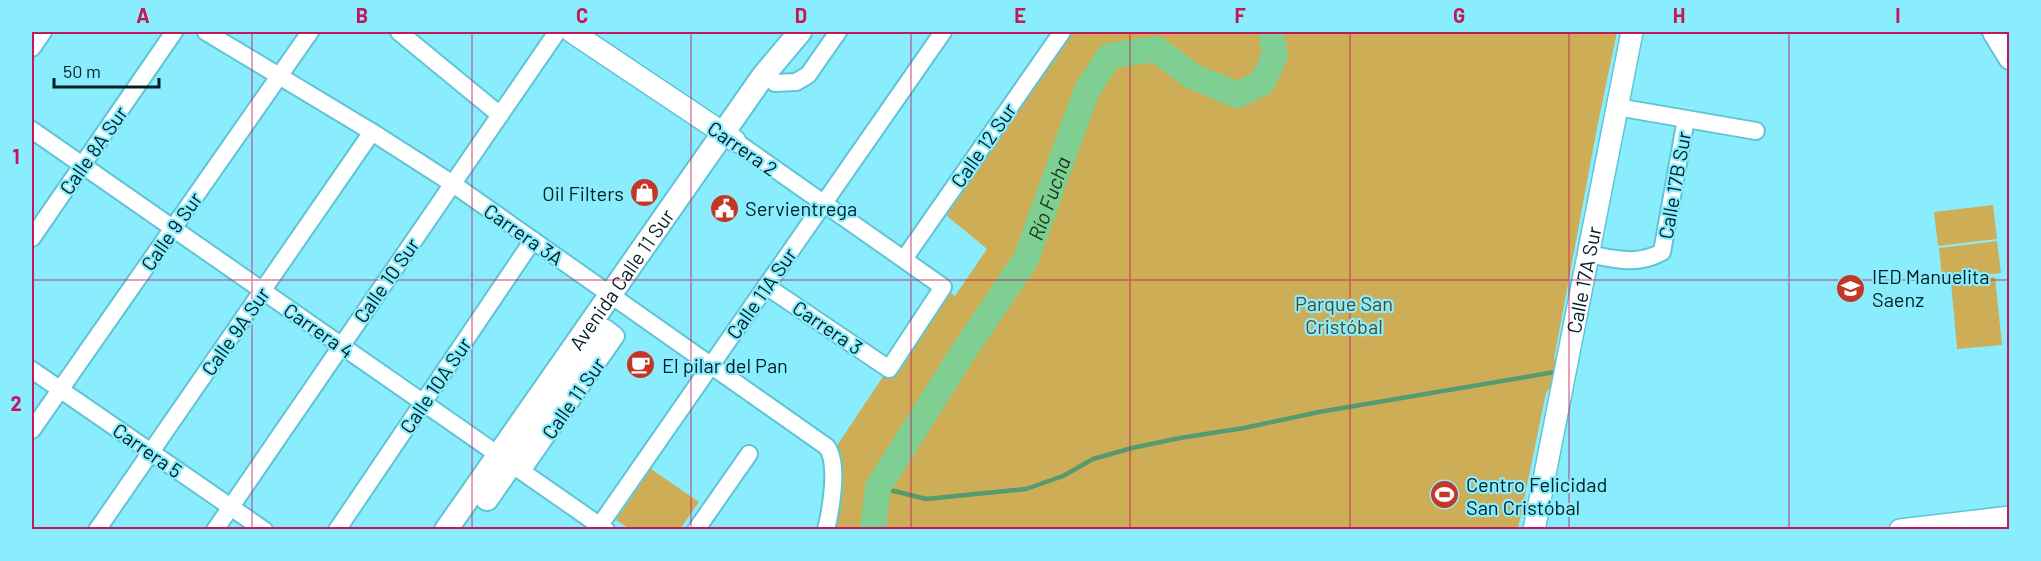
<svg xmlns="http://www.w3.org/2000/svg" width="2041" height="561" font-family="Barlow,sans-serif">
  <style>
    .green { fill: #cdae56 }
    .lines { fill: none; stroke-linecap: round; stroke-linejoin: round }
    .stream { stroke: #589a70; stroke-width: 4.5 }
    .river { stroke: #7ecf91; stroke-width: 26 }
    .minor-casing { stroke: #61c4d6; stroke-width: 20 }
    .tertiary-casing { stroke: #61c4d6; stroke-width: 24 }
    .secondary-casing { stroke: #61c4d6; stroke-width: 26 }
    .minor { stroke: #fff; stroke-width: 16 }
    .tertiary { stroke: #fff; stroke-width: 21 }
    .secondary { stroke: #fff; stroke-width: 22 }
    .grid { fill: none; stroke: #c2185b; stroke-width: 1.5; stroke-opacity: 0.55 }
    .labels { text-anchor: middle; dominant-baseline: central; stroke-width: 4.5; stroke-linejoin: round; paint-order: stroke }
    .street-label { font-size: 20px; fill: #001f24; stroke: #8aedfe }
    .poi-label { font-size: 20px; fill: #001f24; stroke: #8aedfe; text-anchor: start }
    .park-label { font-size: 20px; fill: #564821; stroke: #8aedfe }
    .water-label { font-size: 21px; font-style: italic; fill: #15371e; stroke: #8aedfe }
    .neatline { fill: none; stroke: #c2185b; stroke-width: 2 }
    .grid-label { font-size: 20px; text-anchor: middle; font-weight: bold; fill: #c2185b }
  </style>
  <rect width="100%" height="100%" fill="#8aedfe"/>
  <!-- green -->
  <g class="green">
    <path d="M1073,32H1617L1597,128L1554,359L1561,362L1558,379L1546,393L1518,529L835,530L838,444L943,287L955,296L987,249L946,215Z"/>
    <path d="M1993,205L1997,239L1938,246L1934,212Z"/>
    <path d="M1997,241L2001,273L1942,279L1939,248Z"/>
    <path d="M1995,277L2002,345L1957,349L1951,282Z"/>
    <path d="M651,469L699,502L680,529H630L616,520Z"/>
  </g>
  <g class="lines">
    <!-- stream -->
    <path class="stream" d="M878,487L926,499L1026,489L1063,476L1093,459L1132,448L1180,438L1244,428L1319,412L1555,372"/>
    <!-- river -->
    <path class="river" id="s1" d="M873,530L878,487L964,351L1026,259L1086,92L1109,56L1156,49L1192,76L1237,95L1262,83L1275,55L1271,32"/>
    <defs>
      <g id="minor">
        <path d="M206,32L372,132L453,184L827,447C839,464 831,509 826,530"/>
        <path d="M399,32L500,115"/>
        <path d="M32,48L43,32"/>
        <path d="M775,83L796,82L808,75L838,32"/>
        <path d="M1617,107L1756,131"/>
        <path d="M32,130L606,530"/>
        <path d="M735,141L943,287L889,369L766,286"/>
        <path d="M32,238L174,32"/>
        <path d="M1588,254C1614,259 1637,266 1662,252L1686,119"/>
        <path d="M904,259L1062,32"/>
        <path d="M32,370L264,530"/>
        <path d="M32,430L310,32"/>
        <path d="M522,471L616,336L606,328"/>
        <path d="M600,525L943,32"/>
        <path d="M97,530L372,132"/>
        <path d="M215,530L557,32"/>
        <path d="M337,530L533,240"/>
        <path d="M696,530L749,454"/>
      </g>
      <g id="tertiary">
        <path d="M572,32L735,141"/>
        <path id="s2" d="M1534,530L1632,32"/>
        <path d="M1900,530L2010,517"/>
      </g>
      <g id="secondary">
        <path d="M1994,32L2010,58"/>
        <path d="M487,499L597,341"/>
        <path id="s3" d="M446,530L763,76L800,32"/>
      </g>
    </defs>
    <!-- minor casing -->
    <use href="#minor" class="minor-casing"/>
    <!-- tertiary casing -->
    <use href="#tertiary" class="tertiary-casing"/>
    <!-- secondary casing -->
    <use href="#secondary" class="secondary-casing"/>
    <!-- minor -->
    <use href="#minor" class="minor"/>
    <!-- tertiary -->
    <use href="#tertiary" class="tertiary"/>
    <!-- secondary -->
    <use href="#secondary" class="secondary"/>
  </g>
  <!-- grid -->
  <path class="grid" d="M252,32V530M472,32V530M691,32V530M911,32V530M1130,32V530M1350,32V530M1569,32V530M1789,32V530M32,280H2010"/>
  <!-- icons -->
  <defs>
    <symbol id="shop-disc" viewBox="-11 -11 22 22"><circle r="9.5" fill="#c43726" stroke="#8aedfe"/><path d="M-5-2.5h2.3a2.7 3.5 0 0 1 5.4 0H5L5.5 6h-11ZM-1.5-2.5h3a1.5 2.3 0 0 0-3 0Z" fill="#fff"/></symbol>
    <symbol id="civic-disc" viewBox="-11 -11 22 22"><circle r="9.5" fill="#c43726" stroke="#8aedfe"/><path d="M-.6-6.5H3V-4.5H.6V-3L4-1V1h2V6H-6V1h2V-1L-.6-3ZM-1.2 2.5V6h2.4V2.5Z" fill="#fff"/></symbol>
    <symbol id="school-disc" viewBox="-11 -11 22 22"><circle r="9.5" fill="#c43726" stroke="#8aedfe"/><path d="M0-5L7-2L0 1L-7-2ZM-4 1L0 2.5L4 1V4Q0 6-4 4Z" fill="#fff"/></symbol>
    <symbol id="cafe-disc" viewBox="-11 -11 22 22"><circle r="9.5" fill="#c43726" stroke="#8aedfe"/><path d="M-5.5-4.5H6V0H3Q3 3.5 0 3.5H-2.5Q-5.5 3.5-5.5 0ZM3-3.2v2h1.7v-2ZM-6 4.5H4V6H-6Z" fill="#fff"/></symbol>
    <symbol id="stadium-disc" viewBox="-11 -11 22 22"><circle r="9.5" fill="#c43726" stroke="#8aedfe"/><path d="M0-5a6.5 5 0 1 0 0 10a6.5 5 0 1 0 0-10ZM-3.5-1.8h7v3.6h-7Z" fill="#fff"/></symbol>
  </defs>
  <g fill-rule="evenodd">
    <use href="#shop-disc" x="628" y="176" width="33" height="33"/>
    <use href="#civic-disc" x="708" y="192" width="33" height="33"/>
    <use href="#school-disc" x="1834" y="272" width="33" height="33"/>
    <use href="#cafe-disc" x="624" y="348" width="33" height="33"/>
    <use href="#stadium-disc" x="1428" y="478" width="33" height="33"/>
  </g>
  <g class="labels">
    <!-- street labels -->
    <g class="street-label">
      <text transform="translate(983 145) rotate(-55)">Calle 12 Sur</text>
      <text transform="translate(743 148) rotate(35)">Carrera 2</text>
      <text transform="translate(93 150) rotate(-55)">Calle 8A Sur</text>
      <text transform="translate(1674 185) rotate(-80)">Calle 17B Sur</text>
      <text transform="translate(171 231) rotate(-55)">Calle 9 Sur</text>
      <text transform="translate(524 234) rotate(35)">Carrera 3A</text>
      <text stroke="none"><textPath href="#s3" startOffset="306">Avenida Calle 11 Sur</textPath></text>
      <text transform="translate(386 280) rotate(-55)">Calle 10 Sur</text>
      <text stroke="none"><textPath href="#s2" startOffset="255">Calle 17A Sur</textPath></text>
      <text transform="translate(761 293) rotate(-55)">Calle 11A Sur</text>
      <text transform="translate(828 327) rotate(34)">Carrera 3</text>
      <text transform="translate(319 330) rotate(35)">Carrera 4</text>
      <text transform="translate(235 331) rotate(-55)">Calle 9A Sur</text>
      <text transform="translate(435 385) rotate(-56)">Calle 10A Sur</text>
      <text transform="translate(573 398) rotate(-55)">Calle 11 Sur</text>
      <text transform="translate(148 450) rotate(35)">Carrera 5</text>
    </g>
    <!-- poi labels -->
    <g class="poi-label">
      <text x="624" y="193" text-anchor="end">Oil Filters</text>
      <text x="745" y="208">Servientrega</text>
      <text x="1872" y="276">IED Manuelita<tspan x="1872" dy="23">Saenz</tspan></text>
      <text x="662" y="365">El pilar del Pan</text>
      <text x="1466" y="484">Centro Felicidad<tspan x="1466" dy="23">San Cristóbal</tspan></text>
    </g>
    <!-- park labels -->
    <g class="park-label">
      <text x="1344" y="303">Parque San<tspan x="1344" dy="23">Cristóbal</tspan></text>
    </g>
    <!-- water labels -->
    <g class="water-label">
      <text stroke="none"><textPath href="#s1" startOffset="380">Río Fucha</textPath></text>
    </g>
  </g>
  <!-- border -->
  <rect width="2041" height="561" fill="none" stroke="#8aedfe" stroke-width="66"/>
  <!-- scale -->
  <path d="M54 78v9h105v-9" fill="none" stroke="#001f24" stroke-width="3"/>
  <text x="63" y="78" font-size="18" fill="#001f24" stroke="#8aedfe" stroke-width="4.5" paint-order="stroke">50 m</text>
  <rect x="33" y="33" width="1975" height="495" class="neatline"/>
  <g class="grid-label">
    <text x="143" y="23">A</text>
    <text x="362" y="23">B</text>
    <text x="582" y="23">C</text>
    <text x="801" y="23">D</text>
    <text x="1020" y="23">E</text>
    <text x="1240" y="23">F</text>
    <text x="1459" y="23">G</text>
    <text x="1679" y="23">H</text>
    <text x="1898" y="23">I</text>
    <text x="16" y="164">1</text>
    <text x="16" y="411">2</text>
  </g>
</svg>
